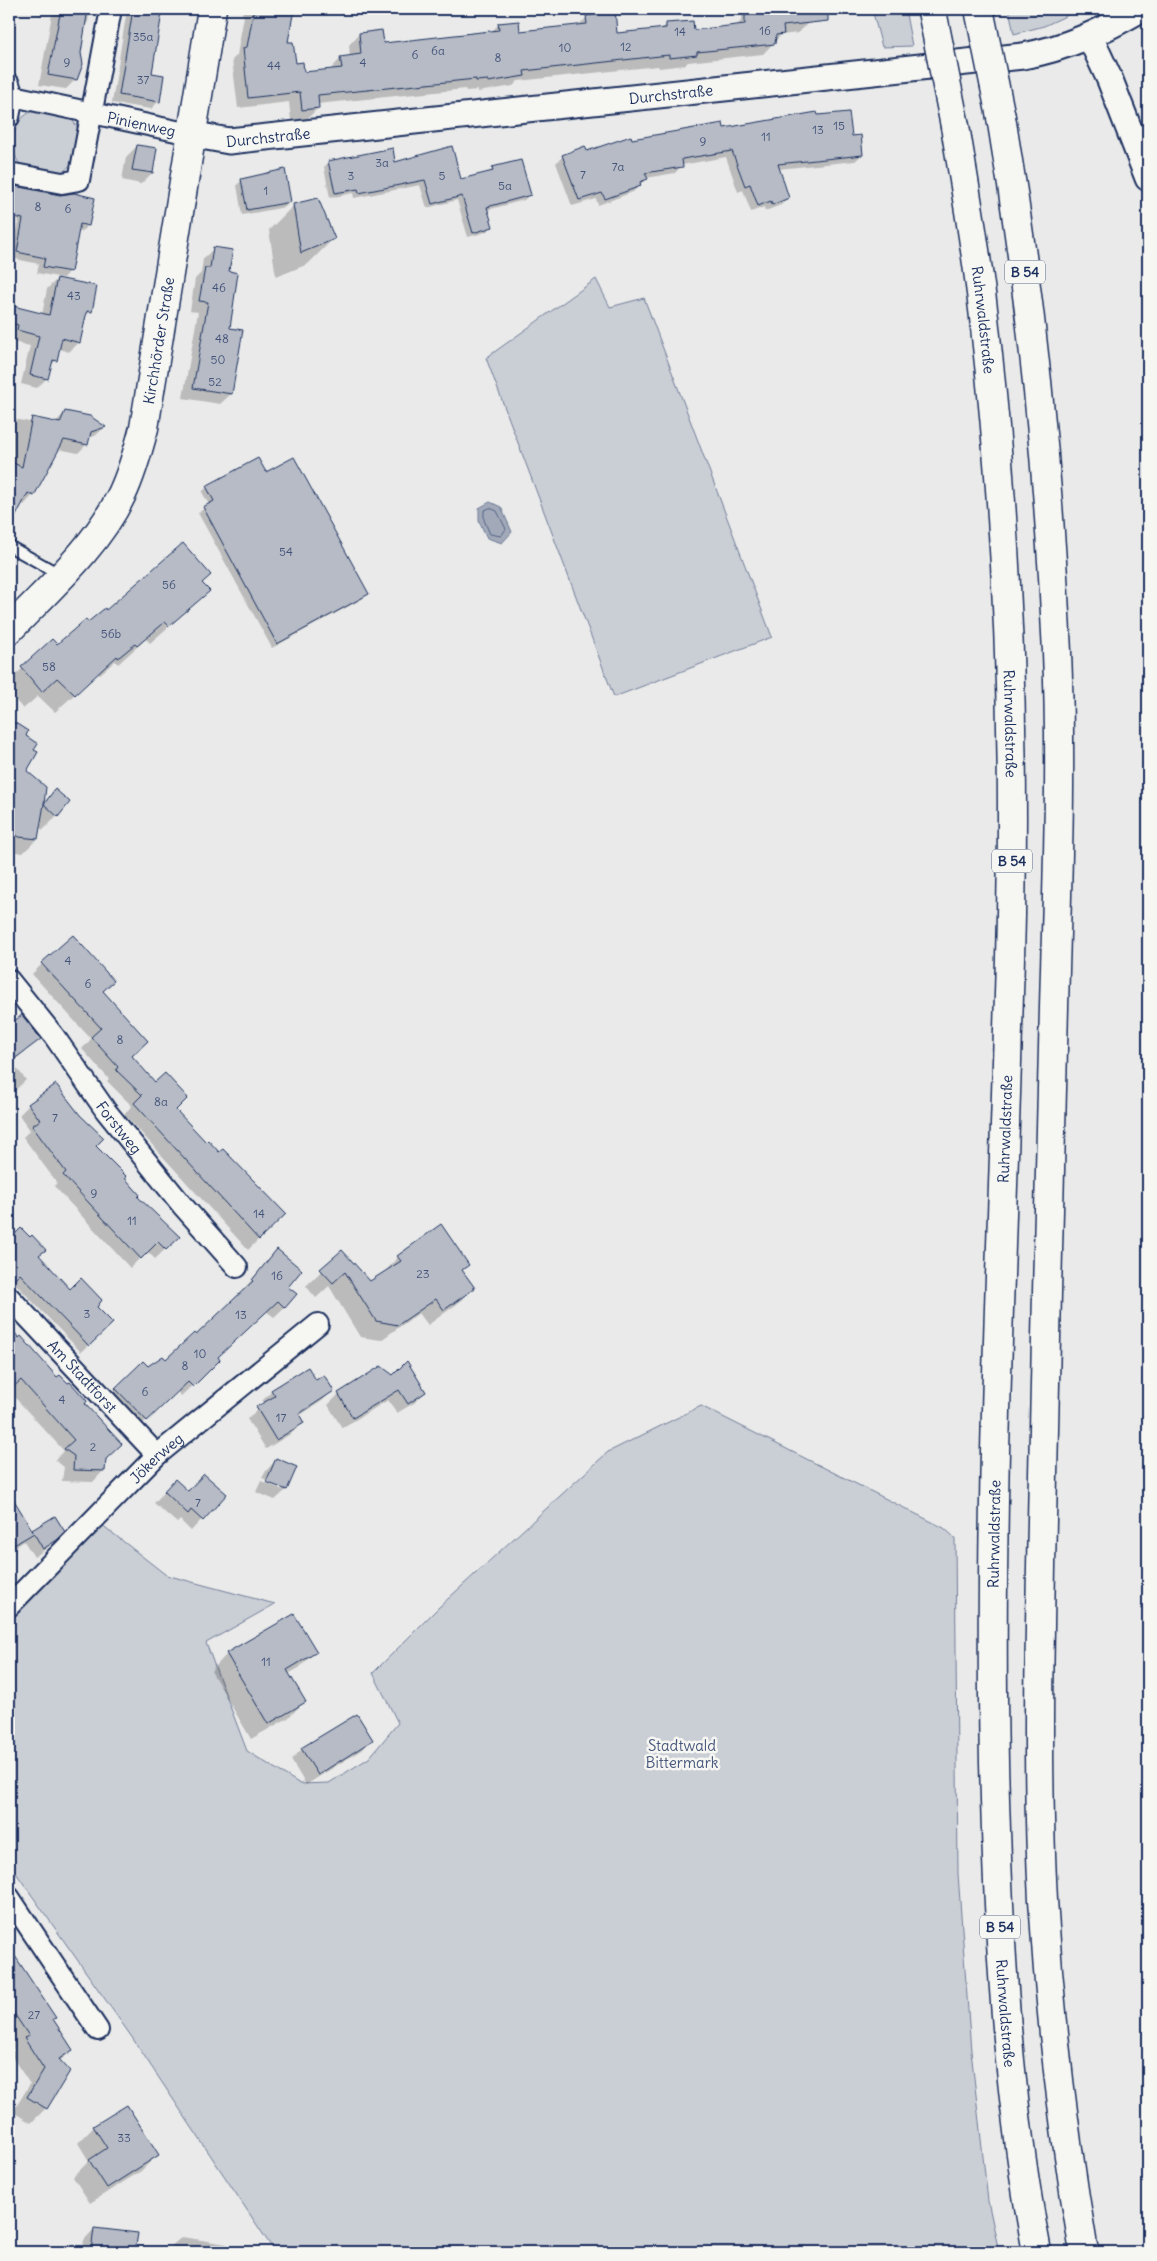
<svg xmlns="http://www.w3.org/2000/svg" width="1157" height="2261" font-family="Delius,sans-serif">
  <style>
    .green { fill: #caced5; stroke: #727e9a }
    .water { fill: #a2aaba; stroke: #6c7995 }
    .shadow { fill: #0003 }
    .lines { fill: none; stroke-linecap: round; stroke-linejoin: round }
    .shore { stroke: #516083; stroke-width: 1 }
    .building { fill: #b6bbc6; stroke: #1b2f5e }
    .service-casing { stroke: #1b2f5e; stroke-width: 14 }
    .minor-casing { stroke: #1b2f5e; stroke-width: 24 }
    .tertiary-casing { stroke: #1b2f5e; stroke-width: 29 }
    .secondary-casing { stroke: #1b2f5e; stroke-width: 31 }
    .trunk-casing { stroke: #1b2f5e; stroke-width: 31 }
    .service { stroke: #f6f6f2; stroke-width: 10 }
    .minor { stroke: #f6f6f2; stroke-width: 20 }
    .tertiary { stroke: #f6f6f2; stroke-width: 25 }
    .secondary { stroke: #f6f6f2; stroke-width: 28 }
    .trunk { stroke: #f6f6f2; stroke-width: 28 }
    .trunk-bridge-casing { stroke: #1b2f5e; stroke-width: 31; stroke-linecap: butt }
    .trunk-bridge { stroke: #f6f6f2; stroke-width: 28 }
    .labels { text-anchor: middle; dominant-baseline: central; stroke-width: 5; stroke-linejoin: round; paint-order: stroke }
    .number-label { font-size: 12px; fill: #425278 }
    .shield { fill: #f6f6f2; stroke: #5d6b8a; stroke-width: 1 }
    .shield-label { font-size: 14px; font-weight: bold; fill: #1b2f5e }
    .street-label { font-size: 15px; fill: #1b2f5e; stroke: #f6f6f2 }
    .park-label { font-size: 15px; fill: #47577c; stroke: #f6f6f2 }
  </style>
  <rect width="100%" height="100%" fill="#e9eae9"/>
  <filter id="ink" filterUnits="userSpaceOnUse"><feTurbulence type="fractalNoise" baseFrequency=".02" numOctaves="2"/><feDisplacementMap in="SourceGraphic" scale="10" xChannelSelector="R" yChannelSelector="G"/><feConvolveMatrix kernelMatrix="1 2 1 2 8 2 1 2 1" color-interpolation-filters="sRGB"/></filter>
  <g filter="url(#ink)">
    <!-- green -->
    <g class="green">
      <path d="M872,9H905L912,46L882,47Z"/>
      <path d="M1009,9H1081L1044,26L1014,34Z"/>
      <path d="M39,110L69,116L79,129C77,144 76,172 55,174C45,175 31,168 21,166C6,148 13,112 39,110Z"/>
      <path d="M596,279L610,307L644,298L772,637L614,697L486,358Z"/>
      <path d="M701,1406L944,1528L955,1538L958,1874L971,2051L988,2201L999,2252H275L131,2036L9,1863V1623L101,1524L166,1575L275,1604L206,1643L247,1751L300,1784L329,1783L369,1758L398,1723L373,1673L438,1608L608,1452Z"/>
    </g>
    <!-- water -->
    <path class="water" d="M490,502L501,507L512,532L502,543L487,538L479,521V508Z"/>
    <!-- shadow -->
    <g class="shadow">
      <path d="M53,9H90L88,22L84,26L76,79L66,89L39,85Z"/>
      <path d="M127,9H161L151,74L159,101L151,109L112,103Z"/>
      <path d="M243,9H295L292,12L287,43L294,64L303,74L330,70L341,58L350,57L349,45L359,34L382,44L491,32L499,24L519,32L577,26L597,9H614L616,34L661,29L666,25L693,31L736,26L742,20V15L748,9H808L809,22L798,33L781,35L763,54L688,62L685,65L659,68L658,66L518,81L513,86L478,92V90L466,91L465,89L317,104L318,108L307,119L291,120L289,102L238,108L232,60L237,55L244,16L242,15Z"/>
      <path d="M1148,101V121L1141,109Z"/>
      <path d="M817,116L851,137L862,155L855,161L778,169L788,198L781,205L765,211L764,207L751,212L743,190L738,192L726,157L682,165L675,173L646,178L633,192L598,205L596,199L572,206L556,163L563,156L632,140Z"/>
      <path d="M137,146L152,173L141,184L122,180L126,157Z"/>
      <path d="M329,162L394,163L460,181L488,173L493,169L529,195L524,200L487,210L491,227L486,232L468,237L457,200L427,208L420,185L354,198L353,193L330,198L324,167Z"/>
      <path d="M242,180L290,202L285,207L242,215L237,185Z"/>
      <path d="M23,197L88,225L81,232L77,231L69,271L63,278L37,273L39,264L11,258Z"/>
      <path d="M294,205L333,239L308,264L276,277L269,230Z"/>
      <path d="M214,248L227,272L231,394L220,404L183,398L198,312L190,311L195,279L201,273L203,259Z"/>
      <path d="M57,279L95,287L90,312L84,318L79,342L69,352L59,349L56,360L50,367L47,378L37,388L21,384L30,346L9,341V307L42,315L47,289Z"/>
      <path d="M65,412L89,417L104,428L95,436L88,438L87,444L78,453L58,449L33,495L24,505L21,503L9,521V418L29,422L32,419L55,423Z"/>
      <path d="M266,474L367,594L362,599L272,648L198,513L209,505L202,492L207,487Z"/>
      <path d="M201,583L208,591L189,609L150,643L146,639L118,664L115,661L99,675L98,673L55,712L38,696L23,709L9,693V681L52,641L57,646L106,612Z"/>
      <path d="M9,721L27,731L24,736L33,750L26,770L42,804L55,791L57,816L43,830L39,827L37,839L23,853L9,851Z"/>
      <path d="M42,964L102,991L130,1056L174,1111L274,1224L248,1250L124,1114L132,1106L107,1081L109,1079L82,1049L91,1039L32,974Z"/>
      <path d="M22,1017L39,1039L12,1062L26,1080L9,1096V1027Z"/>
      <path d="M29,1105L94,1146L137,1197L178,1237L155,1259L147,1251L130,1268L54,1186L57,1183L23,1137L30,1130L19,1115Z"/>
      <path d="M21,1230L30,1239L38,1256L70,1291L95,1307L112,1323L81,1352L12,1280L9,1283V1241Z"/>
      <path d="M277,1251L286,1287L285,1307L274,1317L266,1311L216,1358L219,1360L181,1396L177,1391L136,1430L106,1399L116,1388L147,1368L166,1361L196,1337L244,1292L242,1291Z"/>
      <path d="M342,1251L370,1282L383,1274L398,1257L468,1264L461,1271L473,1288L457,1304L428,1325L419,1313L381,1340L360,1337L329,1286L316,1298L306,1286Z"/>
      <path d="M9,1328L83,1404L104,1470L93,1482L62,1481L64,1467L55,1460L64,1451L9,1391Z"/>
      <path d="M381,1367L393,1377L425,1392L414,1403L397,1413L388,1400L342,1428L328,1405L339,1394Z"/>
      <path d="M315,1382L332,1391L322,1401L299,1416L303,1422L292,1433L266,1449L247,1419L264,1404L262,1401L272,1391Z"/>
      <path d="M276,1460L295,1468L286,1490L275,1500L256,1492L261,1481L283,1490V1487L262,1478L266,1471Z"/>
      <path d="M175,1481L188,1493L225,1494L191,1531L180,1520L177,1523L154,1503Z"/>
      <path d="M15,1505L31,1532H63L46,1549L34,1557L24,1541L9,1552V1509Z"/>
      <path d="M315,1652L299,1668L288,1674L304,1702L288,1718L251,1739L211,1671L227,1654Z"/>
      <path d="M372,1740L361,1750L306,1785L291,1760L302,1749Z"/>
      <path d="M9,1951L54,2018L52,2020L71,2050L60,2061L46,2108L31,2123L13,2112L30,2084L10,2054L14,2050L9,2043Z"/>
      <path d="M94,2127L157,2155L141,2171L90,2203L73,2177L89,2161L78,2143Z"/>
      <path d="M94,2229L136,2234L134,2252H82L84,2240Z"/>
      <path d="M182,2237L227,2244L226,2252H164Z"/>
    </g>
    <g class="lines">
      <!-- shore -->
      <path class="shore" d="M490,508L497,511L506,529L501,536L490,534L484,520V511Z"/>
    </g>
    <!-- building -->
    <g class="building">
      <path d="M61,9H88L81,53L83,64L77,80L48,75Z"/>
      <path d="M133,9L162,13L152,73L164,75L160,102L119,95Z"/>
      <path d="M254,9H294L288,42H293L296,63L303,62L304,72L342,68L340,57L361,54L359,33L382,30L384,43L499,30L498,23L519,21L520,31L587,24L586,16L597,14L596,9H615L617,33L666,28V23L693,21L694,30L745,24V15L753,14V9H828V21L783,26L784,34L776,35L775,44L697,52V55L669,58V55L524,71L525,76L488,82V80L476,81V79L318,95L319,108L302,110L300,92L248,98L243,48L247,47Z"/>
      <path d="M817,112L818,115L849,112L852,136L861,135L863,155L778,164L789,198L772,205L771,201L758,206L750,184L745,186L732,151L682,159L683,167L645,173L648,179L640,182L641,186L605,199L602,193L579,200L562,155L585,146L587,151L631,136L632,139L723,123L724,128Z"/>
      <path d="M137,145L157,148L153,173L132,170Z"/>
      <path d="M452,146L461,179L493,171L492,167L521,160L531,195L487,207L493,227L473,233L462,196L432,204L425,180L359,193L358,189L335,193L328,161L393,148L395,162Z"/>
      <path d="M285,169L291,202L247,210L241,179Z"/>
      <path d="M9,185L60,195L74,193L95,198L89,226L80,224L71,272L43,267L45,258L17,252L23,219L10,216L13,202L9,200Z"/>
      <path d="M318,198L335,239L301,253L293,204Z"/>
      <path d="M213,247L233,250L229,271L238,273L230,328L243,330L232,394L193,388L208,302L199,301L205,268H210Z"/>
      <path d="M57,278L97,286L92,312L87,311L80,343L62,338L57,361L53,360L48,379L30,375L39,336L17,330L18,325L9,322V305L49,315Z"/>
      <path d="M65,411L90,416L106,427L91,432L88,445L64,440L34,496L28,493L9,529V461L22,467L32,417L60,423Z"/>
      <path d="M294,457L369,594L277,644L203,507L214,501L206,486L258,458L266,472Z"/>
      <path d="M183,543L211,575L202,583L210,591L169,626L165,622L137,646L135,644L118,658L117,656L75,695L57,678L42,692L21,667L52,639L57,644L86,619L88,622L105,608L106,610Z"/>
      <path d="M9,719L28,731L26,736L38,744L34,750L38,752L27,771L46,787L44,804L55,789L70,802L58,817L44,804L38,839L19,837L9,828Z"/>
      <path d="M73,935L114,981L103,991L148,1041L132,1056L155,1082L165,1073L188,1098L176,1110L206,1142L208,1140L219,1152L223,1149L286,1214L259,1240L134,1103L142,1095L116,1070L118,1067L91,1037L101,1028L41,963Z"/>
      <path d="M22,1015L41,1039L9,1063V1025Z"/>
      <path d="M56,1084L80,1115L104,1138L96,1146L127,1177L125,1178L140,1195L138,1197L180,1237L166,1250L158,1242L141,1259L63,1175L66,1172L32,1126L40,1120L28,1104Z"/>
      <path d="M441,1224L469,1265L462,1270L475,1288L444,1310L436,1299L398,1325L376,1321L345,1272L333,1283L320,1269L342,1250L370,1281L401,1261L397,1256Z"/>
      <path d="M21,1228L30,1237L32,1235L46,1250L39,1255L70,1289L81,1278L102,1300L97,1307L113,1323L89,1346L20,1274L9,1285V1240Z"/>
      <path d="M277,1249L302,1270L288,1287L297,1294L285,1308L278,1301L218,1357L220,1360L193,1387L188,1382L147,1421L115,1388L143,1361L148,1366L163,1356L166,1359L194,1333L196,1335L253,1281L252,1280Z"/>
      <path d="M9,1326L19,1338L21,1336L57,1377L60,1375L68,1383L70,1382L87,1401L85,1404L122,1444L106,1459L105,1471L73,1470L74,1456L64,1449L74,1440L21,1380L9,1391Z"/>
      <path d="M407,1361L426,1392L408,1404L399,1390L353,1418L338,1393L381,1366L393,1375Z"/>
      <path d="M308,1367L316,1380L324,1375L334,1391L299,1414L304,1423L276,1440L256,1407L275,1396L271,1390Z"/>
      <path d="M276,1458L297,1467L287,1490L266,1482Z"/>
      <path d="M204,1474L227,1494L203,1521L191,1510L188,1514L164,1491L175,1479L188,1491Z"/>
      <path d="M9,1492L34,1533L9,1548Z"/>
      <path d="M55,1516L65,1532L57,1540L43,1549L32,1530Z"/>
      <path d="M294,1614L317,1652L287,1670L306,1702L268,1724L226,1653Z"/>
      <path d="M357,1714L373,1740L318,1775L301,1748Z"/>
      <path d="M9,1947L56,2018L53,2019L73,2050L59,2059L70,2071L47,2109L27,2097L44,2069L24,2038L29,2036L9,2006Z"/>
      <path d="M127,2105L159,2155L107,2188L89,2160L107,2148L93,2126Z"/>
      <path d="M94,2228L138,2233L135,2252H91Z"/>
    </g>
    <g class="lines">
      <defs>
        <path id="service" d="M9,546L61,575"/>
        <g id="minor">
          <path id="s1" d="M9,84L13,96L190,134"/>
          <path d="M9,117L13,96"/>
          <path d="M9,173L62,183L79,180L111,9"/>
          <path id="s2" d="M9,980L54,1036L106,1111L182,1205L237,1267"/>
          <path id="s3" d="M9,1297L157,1455"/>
          <path id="s4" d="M9,1606L157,1455L318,1324"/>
          <path d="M9,1897L98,2030"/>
        </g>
        <g id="tertiary">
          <path d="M1090,37L1110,80L1148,178"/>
          <path id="s5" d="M190,134L229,141L1023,56C1067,48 1103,31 1141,9"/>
        </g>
        <g id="secondary">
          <path id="s6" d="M9,630C49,588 96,548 122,494C132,473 138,451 144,428L212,9"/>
        </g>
        <g id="trunk">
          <path d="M1001,117C1031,294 1049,473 1057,652C1062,770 1057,889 1054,1007C1050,1193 1044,1380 1041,1566C1039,1677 1037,1789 1043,1900C1050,2018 1064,2136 1084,2252"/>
          <path id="s7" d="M955,126C966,193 978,259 985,327C1007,522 1015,719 1011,915C1005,1197 988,1480 994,1762C998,1926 1006,2090 1037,2252"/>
        </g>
      </defs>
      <!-- service casing -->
      <use href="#service" class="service-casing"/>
      <!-- minor casing -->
      <use href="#minor" class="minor-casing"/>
      <!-- tertiary casing -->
      <use href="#tertiary" class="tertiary-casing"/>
      <!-- secondary casing -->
      <use href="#secondary" class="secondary-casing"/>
      <!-- trunk casing -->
      <use href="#trunk" class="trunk-casing"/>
      <!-- service -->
      <use href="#service" class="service"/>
      <!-- minor -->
      <use href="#minor" class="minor"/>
      <!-- tertiary -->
      <use href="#tertiary" class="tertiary"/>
      <!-- secondary -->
      <use href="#secondary" class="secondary"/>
      <!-- trunk -->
      <use href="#trunk" class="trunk"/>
      <defs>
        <g id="trunk-bridge">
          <path d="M979,9L1001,117"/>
          <path d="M932,11L955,126"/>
        </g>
      </defs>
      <!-- trunk-bridge casing -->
      <use href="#trunk-bridge" class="trunk-bridge-casing"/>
      <!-- trunk-bridge -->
      <use href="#trunk-bridge" class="trunk-bridge"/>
    </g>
  </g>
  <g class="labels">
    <!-- number labels -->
    <g class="number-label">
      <text x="765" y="30">16</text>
      <text x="680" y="31">14</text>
      <text x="143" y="36">35a</text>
      <text x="626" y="46">12</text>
      <text x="565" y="47">10</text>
      <text x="438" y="50">6a</text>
      <text x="415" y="54">6</text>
      <text x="498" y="57">8</text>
      <text x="67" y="62">9</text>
      <text x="363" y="62">4</text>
      <text x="274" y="65">44</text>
      <text x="143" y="79">37</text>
      <text x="839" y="125">15</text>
      <text x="818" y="129">13</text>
      <text x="766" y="136">11</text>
      <text x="703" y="141">9</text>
      <text x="382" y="162">3a</text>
      <text x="618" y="166">7a</text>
      <text x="583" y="174">7</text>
      <text x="351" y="175">3</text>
      <text x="442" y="175">5</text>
      <text x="505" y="185">5a</text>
      <text x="266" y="190">1</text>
      <text x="38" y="206">8</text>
      <text x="68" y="208">6</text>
      <text x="219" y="287">46</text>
      <text x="74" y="295">43</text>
      <text x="222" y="338">48</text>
      <text x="218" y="359">50</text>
      <text x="215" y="381">52</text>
      <text x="286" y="551">54</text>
      <text x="169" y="584">56</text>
      <text x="111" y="633">56b</text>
      <text x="49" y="666">58</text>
      <text x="68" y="960">4</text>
      <text x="88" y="983">6</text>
      <text x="120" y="1039">8</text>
      <text x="161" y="1101">8a</text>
      <text x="55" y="1117">7</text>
      <text x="94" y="1193">9</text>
      <text x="259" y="1213">14</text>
      <text x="132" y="1220">11</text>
      <text x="423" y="1273">23</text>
      <text x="277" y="1275">16</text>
      <text x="87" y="1313">3</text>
      <text x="241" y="1314">13</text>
      <text x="200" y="1353">10</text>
      <text x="185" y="1365">8</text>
      <text x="145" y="1391">6</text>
      <text x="62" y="1399">4</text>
      <text x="281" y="1417">17</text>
      <text x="93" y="1446">2</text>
      <text x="198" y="1502">7</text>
      <text x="266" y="1661">11</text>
      <text x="34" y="2014">27</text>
      <text x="124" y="2137">33</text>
    </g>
    <!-- shield labels -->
    <g class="shield">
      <rect x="1005" y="260.5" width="40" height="23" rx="4"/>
      <rect x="992" y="849.5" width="40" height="23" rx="4"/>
      <rect x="980" y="1915.5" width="40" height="23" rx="4"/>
    </g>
    <g class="shield-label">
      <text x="1025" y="272">B 54</text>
      <text x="1012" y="861">B 54</text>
      <text x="1000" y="1927">B 54</text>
    </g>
    <!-- street labels -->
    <g class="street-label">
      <text stroke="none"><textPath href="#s5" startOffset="484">Durchstraße</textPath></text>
      <text stroke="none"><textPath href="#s1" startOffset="144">Pinienweg</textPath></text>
      <text stroke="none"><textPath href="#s5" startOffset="79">Durchstraße</textPath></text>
      <text stroke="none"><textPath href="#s7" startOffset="196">Ruhrwaldstraße</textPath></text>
      <text stroke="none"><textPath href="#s6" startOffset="336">Kirchhörder Straße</textPath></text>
      <text stroke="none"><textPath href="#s7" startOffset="601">Ruhrwaldstraße</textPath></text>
      <text stroke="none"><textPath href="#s2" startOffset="184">Forstweg</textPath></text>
      <text transform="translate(1005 1129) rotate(-88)">Ruhrwaldstraße</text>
      <text stroke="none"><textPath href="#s3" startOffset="108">Am Stadtforst</textPath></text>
      <text stroke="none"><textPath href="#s4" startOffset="209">Jökerweg</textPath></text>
      <text transform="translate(994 1534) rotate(-89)">Ruhrwaldstraße</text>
      <text stroke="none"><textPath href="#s7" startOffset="1891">Ruhrwaldstraße</textPath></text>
    </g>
    <!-- park labels -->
    <g class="park-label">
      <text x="682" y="1745">Stadtwald<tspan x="682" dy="17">Bittermark</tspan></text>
    </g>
  </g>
  <!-- margin -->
  <rect width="1157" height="2261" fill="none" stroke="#f6f6f2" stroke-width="30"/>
  <rect x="15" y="15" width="1127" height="2231" fill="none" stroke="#1b2f5e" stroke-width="2" filter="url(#ink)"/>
</svg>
